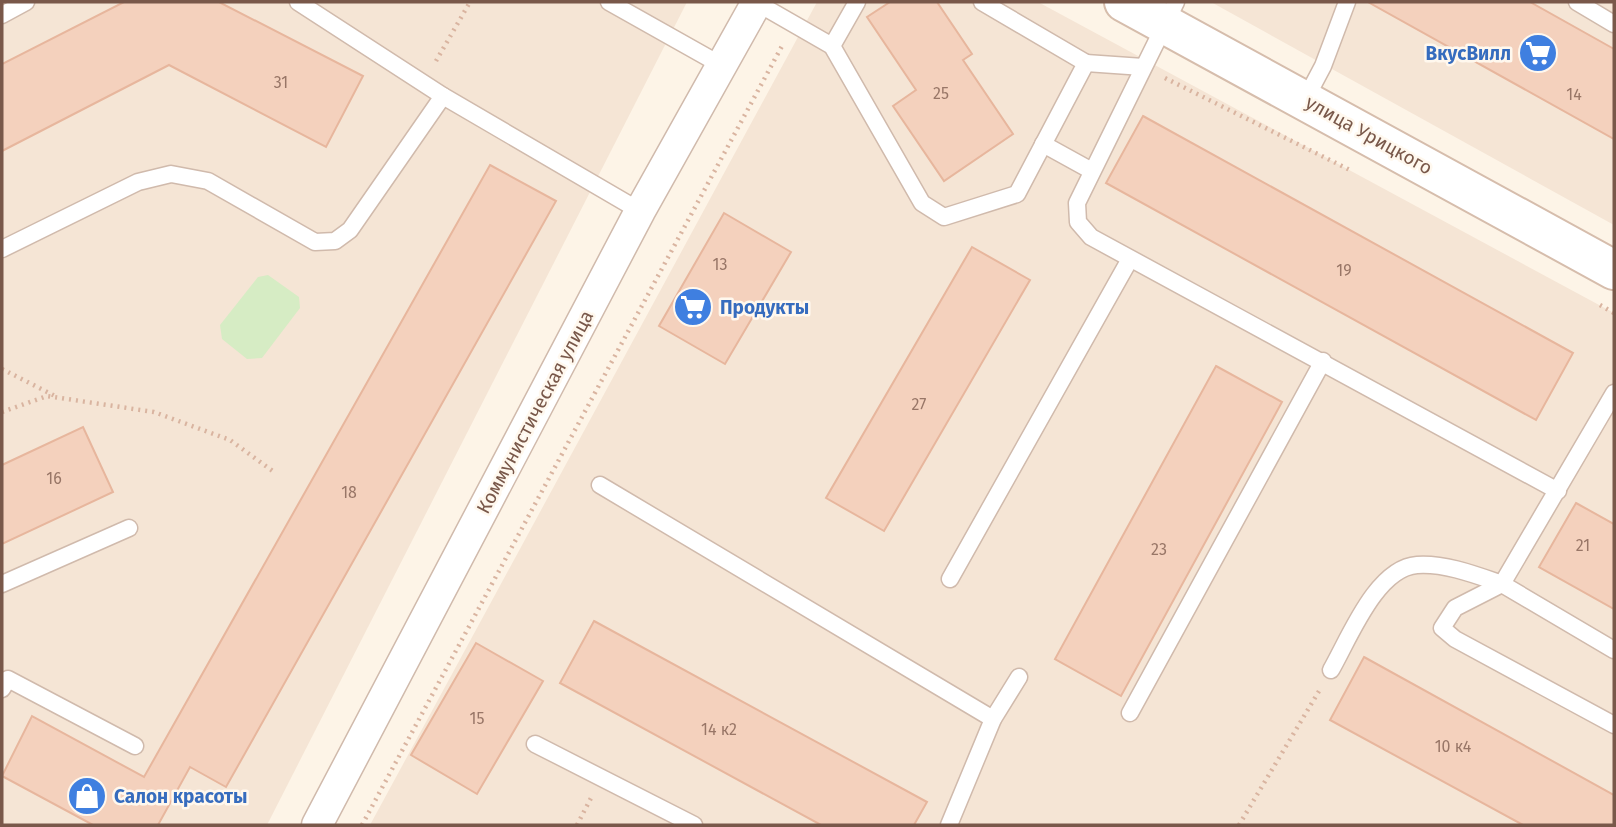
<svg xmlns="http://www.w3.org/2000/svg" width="1616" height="827" font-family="'Fira Sans',sans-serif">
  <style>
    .residential { fill: #f5e5d5 }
    .green { fill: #d6ecc4 }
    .building { fill: #f4d1bd; stroke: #e7b69d; stroke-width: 2 }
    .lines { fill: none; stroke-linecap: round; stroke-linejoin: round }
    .lane-casing { stroke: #d0baac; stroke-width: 19 }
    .street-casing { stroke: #d0baac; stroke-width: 33 }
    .secondary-casing { stroke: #d6bdac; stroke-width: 42 }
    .path { stroke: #d9b4a0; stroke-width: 4.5; stroke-dasharray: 2 5; stroke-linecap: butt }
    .lane { stroke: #fff; stroke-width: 16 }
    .street { stroke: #fff; stroke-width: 30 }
    .secondary { stroke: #fff; stroke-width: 38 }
    .labels { text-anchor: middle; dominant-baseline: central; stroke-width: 5; stroke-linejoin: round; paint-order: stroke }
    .number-label { font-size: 16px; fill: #987667 }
    .shop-label { font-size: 19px; font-weight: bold; fill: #366cbe; stroke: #fff8ee; text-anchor: start }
    .street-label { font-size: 19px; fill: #79584a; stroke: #fff8ee }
  </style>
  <rect width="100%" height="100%" fill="#fdf4e7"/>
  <!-- residential -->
  <g class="residential">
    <path d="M2,2H687L267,825H2Z"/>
    <path d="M817,2H1038L1614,313V825H370Z"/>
    <path d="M1211,2H1614V225Z"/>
  </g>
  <!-- green -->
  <path class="green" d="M268,275L299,297L300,308L262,358L247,359L222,339L220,325L258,277Z"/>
  <!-- building -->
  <g class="building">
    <path d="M124,2H219L363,76L326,147L169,65L2,151V64Z"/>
    <path d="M890,2H937L972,54L963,60L1013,134L944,181L893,106L916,90L867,17Z"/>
    <path d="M1368,2H1530L1614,49V139Z"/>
    <path d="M1143,116L1573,353L1536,420L1106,183Z"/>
    <path d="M490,165L556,201L226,787L190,767L158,825H93L2,776L32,716L144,777Z"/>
    <path d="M724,213L791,252L725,364L659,326Z"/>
    <path d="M972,247L1030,280L884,531L826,498Z"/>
    <path d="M1216,366L1282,402L1121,696L1055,659Z"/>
    <path d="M83,427L113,492L2,544V465Z"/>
    <path d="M1576,503L1614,524V609L1539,567Z"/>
    <path d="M594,621L927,802L914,825H821L560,683Z"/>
    <path d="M476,643L543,681L477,794L411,755Z"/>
    <path d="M1364,657L1614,795V825H1523L1330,720Z"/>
  </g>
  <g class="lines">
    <defs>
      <g id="lane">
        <path d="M298,2L443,96L640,211"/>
        <path d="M609,2L721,65"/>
        <path d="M1176,2L1077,203L1078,222L1091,237L1558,491"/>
        <path d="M1577,2L1614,24"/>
        <path d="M757,3L832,46L922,203L944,217L1017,194L1086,63L982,2"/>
        <path d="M2,15L26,2"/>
        <path d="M832,46L857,2"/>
        <path d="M1086,63L1143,67"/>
        <path d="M1305,100L1323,66L1347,2"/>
        <path d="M1043,144L1092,171"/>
        <path d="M2,249L138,182L171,174L208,181L315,242L335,241L350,230L443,96"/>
        <path d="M1614,393L1502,584L1614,650"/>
        <path d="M600,485L993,719"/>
        <path d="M950,579L1130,259"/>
        <path d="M2,584L129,528"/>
        <path d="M1502,584L1455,608L1442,628L1455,639L1614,725"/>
        <path d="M1331,670C1349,639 1376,568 1417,565C1445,563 1476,575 1502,584"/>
        <path d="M2,689L8,679L135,746"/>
        <path d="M1130,713L1323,361"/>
        <path d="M535,744L694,825"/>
        <path d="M949,825L993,719L1019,677"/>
      </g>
      <path id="street" d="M317,825L640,211L757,2"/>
      <path id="secondary" d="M1124,2L1614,270"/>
    </defs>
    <!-- lane casing -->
    <use href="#lane" class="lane-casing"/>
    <!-- street casing -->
    <use href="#street" class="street-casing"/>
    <!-- secondary casing -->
    <use href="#secondary" class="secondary-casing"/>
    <!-- path -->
    <g class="path">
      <path d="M436,61L470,2"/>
      <path d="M1165,78L1352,171"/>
      <path d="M1600,305L1614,313"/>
      <path d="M2,369L57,397"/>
      <path d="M2,412L47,396L154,412L230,440L274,472"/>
      <path d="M362,825L782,46"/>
      <path d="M577,825L591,798"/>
      <path d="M1239,825L1319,691"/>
    </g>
    <!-- lane -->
    <use href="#lane" class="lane"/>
    <!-- street -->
    <use href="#street" class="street"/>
    <!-- secondary -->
    <use href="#secondary" class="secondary"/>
  </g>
  <!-- icons -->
  <defs>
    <symbol id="supermarket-disc" viewBox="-11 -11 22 22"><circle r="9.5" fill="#3f7fe0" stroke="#fff8ee"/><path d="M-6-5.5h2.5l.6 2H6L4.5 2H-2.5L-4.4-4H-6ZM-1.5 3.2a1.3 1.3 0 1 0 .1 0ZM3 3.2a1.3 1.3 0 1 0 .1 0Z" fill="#fff"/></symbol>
    <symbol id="shop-disc" viewBox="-11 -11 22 22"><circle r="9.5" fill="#3f7fe0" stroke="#fff8ee"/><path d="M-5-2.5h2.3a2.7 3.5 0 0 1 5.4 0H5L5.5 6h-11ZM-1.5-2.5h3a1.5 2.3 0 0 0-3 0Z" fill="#fff"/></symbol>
  </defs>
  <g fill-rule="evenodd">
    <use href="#supermarket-disc" x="1516" y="31" width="44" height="44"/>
    <use href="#supermarket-disc" x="671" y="285" width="44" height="44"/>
    <use href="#shop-disc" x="65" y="774" width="44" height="44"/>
  </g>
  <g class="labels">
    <!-- number labels -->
    <g class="number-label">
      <text x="281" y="82">31</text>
      <text x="941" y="93">25</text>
      <text x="1574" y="94">14</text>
      <text x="720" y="264">13</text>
      <text x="1344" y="270">19</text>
      <text x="919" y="404">27</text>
      <text x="54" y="478">16</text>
      <text x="349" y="492">18</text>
      <text x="1583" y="545">21</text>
      <text x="1159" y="549">23</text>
      <text x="477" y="718">15</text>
      <text x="719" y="729">14 к2</text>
      <text x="1453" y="746">10 к4</text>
    </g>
    <!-- shop labels -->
    <g class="shop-label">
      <text x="1511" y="53" text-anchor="end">ВкусВилл</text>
      <text x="720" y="307">Продукты</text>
      <text x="114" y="796">Салон красоты</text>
    </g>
    <!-- street labels -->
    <g class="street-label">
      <text transform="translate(1369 135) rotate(29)">улица Урицкого</text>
      <text transform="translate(535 412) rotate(-62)">Коммунистическая улица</text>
    </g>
  </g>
  <!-- border -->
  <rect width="1616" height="827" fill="none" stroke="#79584a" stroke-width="7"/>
</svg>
